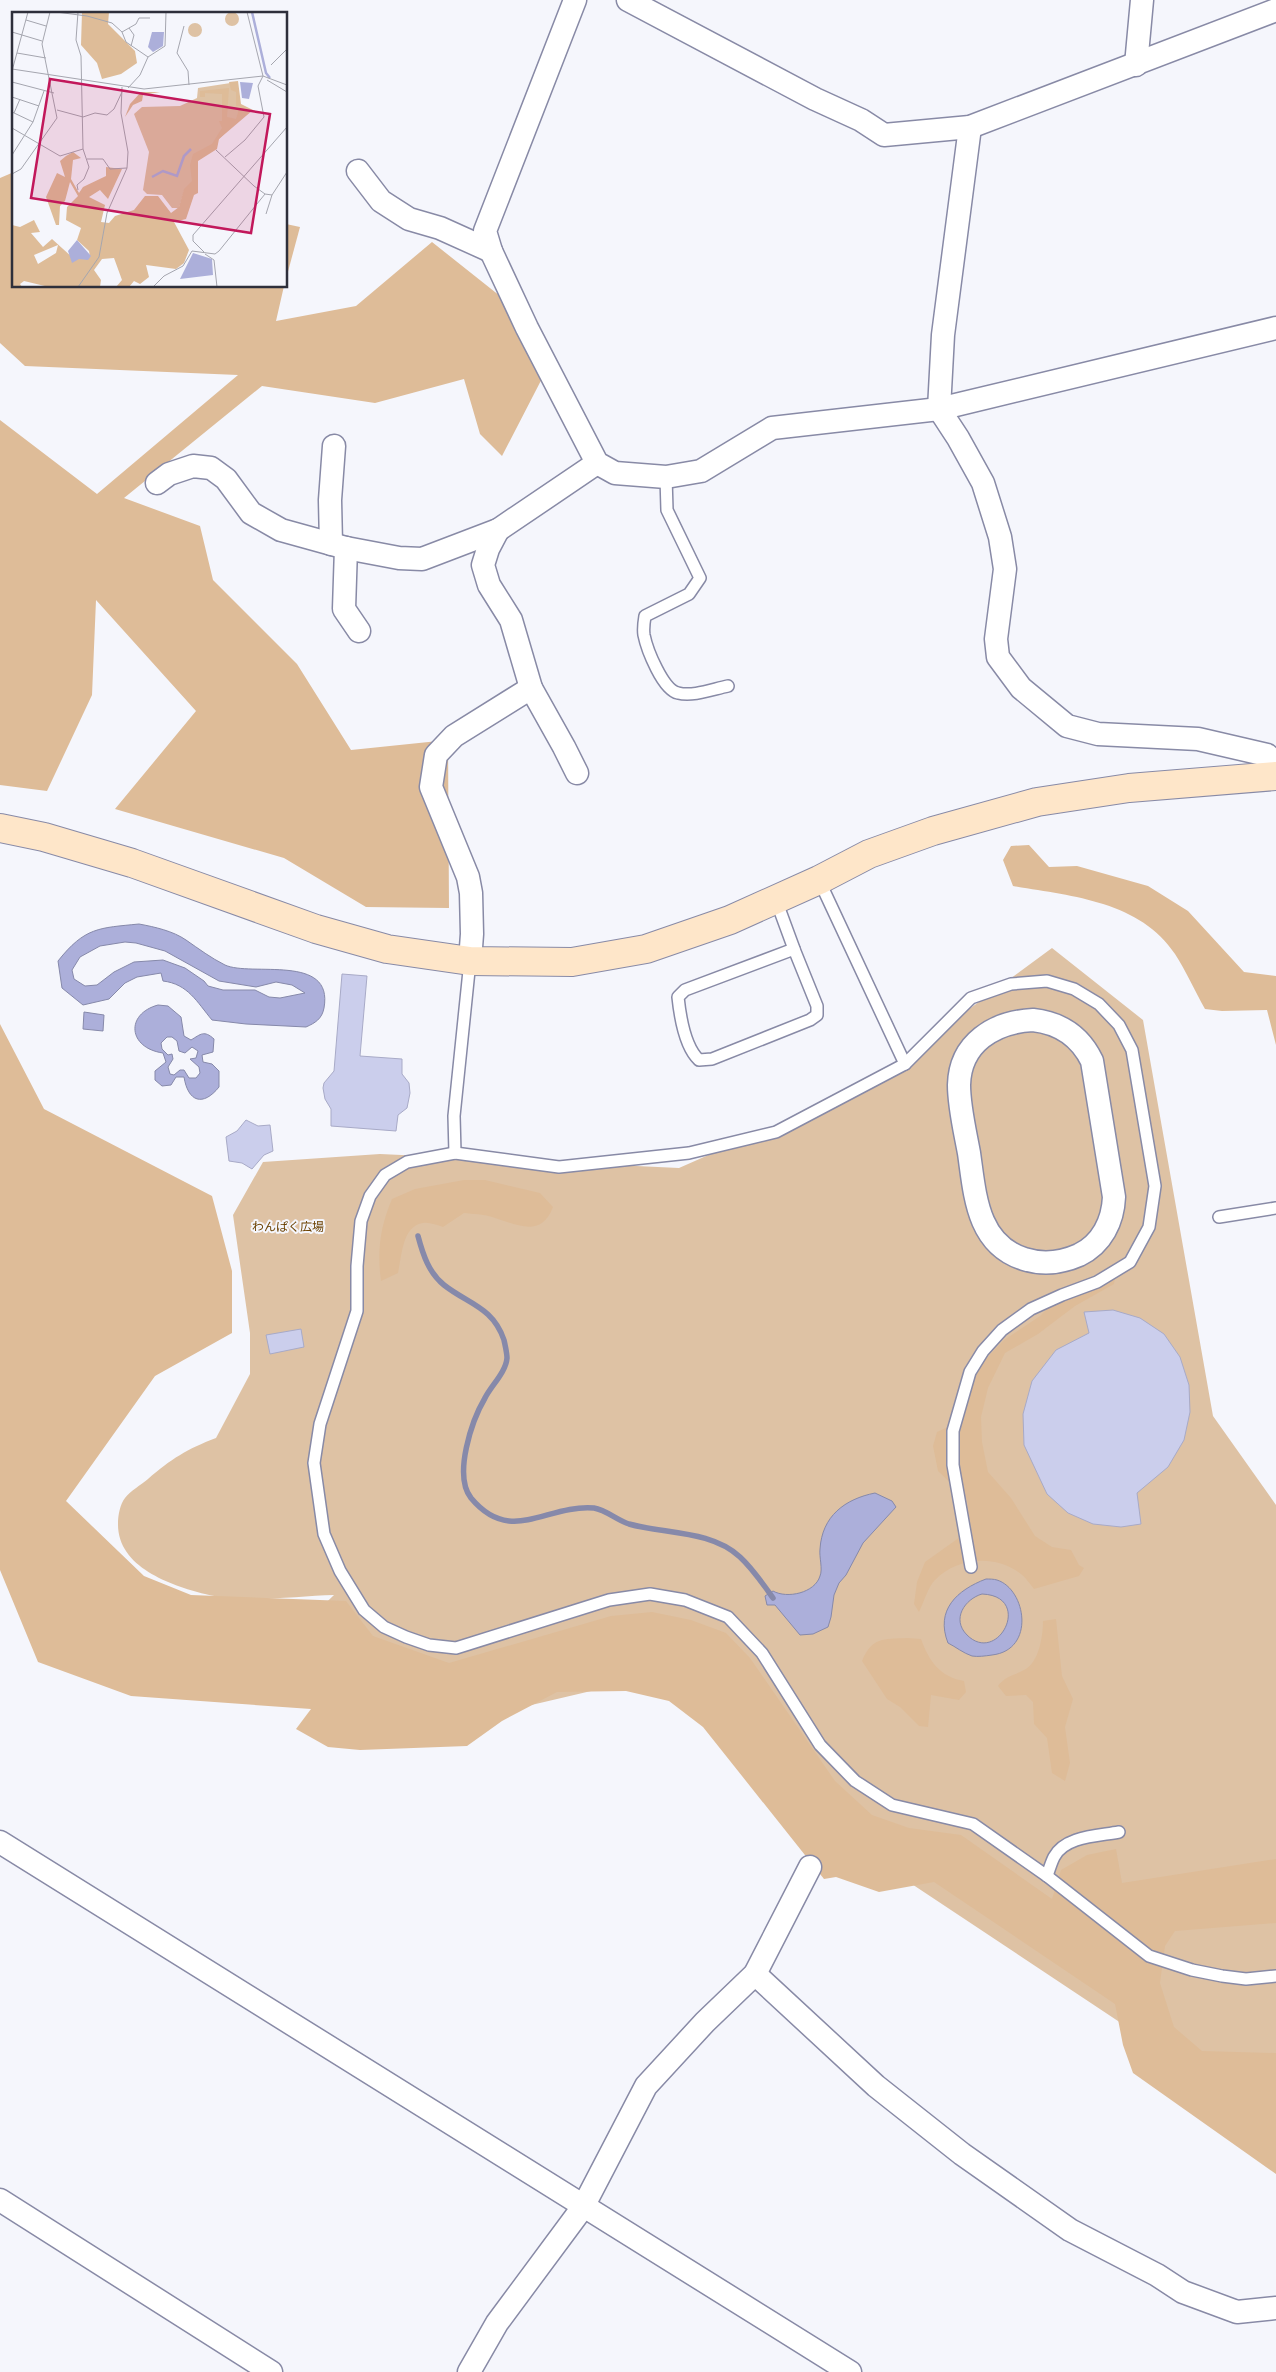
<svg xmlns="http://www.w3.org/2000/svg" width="1276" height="2372" font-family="Arial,'Noto Sans JP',sans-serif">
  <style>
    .green { fill: #dec2a4 }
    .forest { fill: #debc98 }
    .water { fill: #acafda; stroke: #8689aa; fill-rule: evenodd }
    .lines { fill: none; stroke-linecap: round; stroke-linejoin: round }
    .stream { stroke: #8689aa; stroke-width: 5.5 }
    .building { fill: #cbceec; stroke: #a8aac7 }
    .lane-casing { stroke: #888aa6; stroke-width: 14 }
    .street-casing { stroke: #888aa6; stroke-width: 25 }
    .secondary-casing { stroke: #888aa6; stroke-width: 30 }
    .lane { stroke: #fff; stroke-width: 11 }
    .street { stroke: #fff; stroke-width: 22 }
    .secondary { stroke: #fee6c9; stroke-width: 28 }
    .labels { text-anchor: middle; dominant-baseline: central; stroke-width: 4; stroke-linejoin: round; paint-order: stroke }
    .park-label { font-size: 12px; fill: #6b4100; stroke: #f5f6fc }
    .inset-river { fill: none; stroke: #acafda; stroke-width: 2.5 }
    .inset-road { fill: none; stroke: #a5a6af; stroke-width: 1 }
    .view { fill: #c2185b; fill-opacity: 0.15; stroke: #c2185b; stroke-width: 2.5 }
    .inset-edge { fill: none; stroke: #2e2f3b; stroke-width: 2.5 }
  </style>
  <rect width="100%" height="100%" fill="#f5f6fc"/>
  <!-- green -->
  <path class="green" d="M1052,948L1143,1020L1213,1416L1276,1505V2126L847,1841L655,1676L438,1727L305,1623L334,1595C295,1596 241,1604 205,1594C170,1585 117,1567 118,1523C118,1516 120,1504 125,1498C130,1491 141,1485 148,1479C171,1459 187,1449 216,1438L250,1374V1333L233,1215L263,1162L380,1154L679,1168L865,1086Z"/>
  <!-- forest -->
  <g class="forest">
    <path d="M14,172V286H284L276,321L356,306L432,242L500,296L549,365L502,456L480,434L464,379L375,403L262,386L124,498L200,526L213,580L297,664L351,750L448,740L449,908L366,907L284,858L115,809L196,711L96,600L92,695L47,791L0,785V420L97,494L238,375L25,366L0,343V178Z"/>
    <path d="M286,224L300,227L286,279Z"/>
    <path d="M1029,845L1049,867L1077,866L1148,886L1188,911L1244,972L1276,976V1045L1267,1010L1222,1011L1205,1009C1195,991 1186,971 1175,954C1140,901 1071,896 1013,886L1003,860L1011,846Z"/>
    <path d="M0,1024L44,1109L212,1196L232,1271V1333L155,1376L66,1501L144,1576L191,1595L346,1601L373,1636L449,1663L611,1616L652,1612L691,1620L726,1633L750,1658L835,1781L872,1815L909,1828L961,1835L1052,1899L1061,1870L1087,1855L1116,1849L1122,1883L1276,1859V1923L1175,1931L1165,1946L1160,1983L1174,2027L1202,2051L1276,2053V2174L1133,2073L1123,2045L1115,2004L934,1882L879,1892L836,1877L824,1879L703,1727L669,1701L626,1691L557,1692L502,1721L467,1746L360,1750L328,1747L296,1729L311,1709L131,1696L38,1662L0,1570Z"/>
    <path d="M464,1180H485L540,1193L553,1207C541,1239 516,1224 492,1217C483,1214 473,1214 464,1213L443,1227C437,1225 429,1222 423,1223C402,1226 402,1256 398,1273L381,1281C377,1251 380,1227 392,1199L415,1189Z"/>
    <path d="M1097,1277L1115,1278L1114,1284L1075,1306L1038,1334L1005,1353L988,1388L981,1417L982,1442L988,1472L1011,1498L1035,1536L1052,1547L1071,1550L1079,1565L1084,1568L1079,1576L1034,1589C1030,1584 1026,1578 1021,1574C996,1554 957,1557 935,1580C928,1587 924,1602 919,1612L914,1604L917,1582L925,1562L970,1530L967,1499L938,1471L933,1446L937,1432L961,1421L974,1378L985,1360L1004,1340L1040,1316L1066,1290Z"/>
    <path d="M1056,1619L1062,1676L1073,1699L1065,1727L1070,1763L1065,1781L1052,1773L1047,1738L1034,1724L1033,1702L1026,1695L1006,1696L998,1686C1005,1676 1013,1676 1024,1670C1039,1663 1043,1636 1043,1621Z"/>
    <path d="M907,1638L921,1639C929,1661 940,1677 964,1681L966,1692L959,1700L931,1695L928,1727L919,1726L900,1707L887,1699L862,1661C872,1637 883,1639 907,1638Z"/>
  </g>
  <!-- water -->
  <g class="water">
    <path d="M139,924C155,927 173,931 186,940C199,949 211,958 225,965C251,977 334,953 324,1008C322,1019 315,1023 306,1027L246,1024L212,1020C197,1002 188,984 163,981L161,973L137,977L125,983L109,999L83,1005L62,988L58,961C85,927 99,928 139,924ZM125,942L136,943L165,951L219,981L256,987L276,982L292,985L305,993L280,998L269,997L255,990H223L208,986L204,981L185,968L163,960L134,962L114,972L97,985L85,986L74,979L72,970L80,957L100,946Z"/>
    <path d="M158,1005L168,1006L181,1017L184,1036L191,1040C201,1034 204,1030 214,1039L213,1052L202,1055L203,1062L212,1064L219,1071V1087C203,1107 188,1102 184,1077H176L171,1085L162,1086L155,1080V1071L166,1062L163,1053C128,1048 125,1014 158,1005ZM167,1037H172L177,1041L179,1051L185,1053L192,1047L198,1051L196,1058L190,1059L199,1067L200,1073L196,1078H189L184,1070H180L174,1075L170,1074L168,1067L173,1059L172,1054L168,1055L162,1049L161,1043Z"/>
    <path d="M84,1012L104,1015L103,1031L83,1029Z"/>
    <path d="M875,1493L892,1501L896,1507L863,1543L846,1575L839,1583L834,1595L831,1617L828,1627L813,1634L800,1635L775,1605H767L765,1596L773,1591C787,1599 815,1593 820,1576C823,1569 819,1557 820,1549C822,1516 845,1499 875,1493Z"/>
    <path d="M986,1579C989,1579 994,1579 997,1580C1026,1589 1036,1650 992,1655C985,1656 978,1657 972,1656C963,1653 956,1647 948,1643C935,1610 957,1590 986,1579ZM982,1594C1034,1596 998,1666 967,1635C951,1619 965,1599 982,1594Z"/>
  </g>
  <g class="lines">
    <!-- stream -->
    <path class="stream" d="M418,1236C423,1255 429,1273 444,1285C468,1304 493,1307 504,1340C505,1345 507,1353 507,1358C506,1372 491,1386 485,1398C472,1420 453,1475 471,1498C511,1546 546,1504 594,1508C606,1510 617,1520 629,1524C664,1534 711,1530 740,1557C753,1569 763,1584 773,1598"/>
  </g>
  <!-- building -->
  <g class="building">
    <path d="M342,974L367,976L360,1056L402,1059V1074L409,1083L410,1093L407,1108L398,1115L396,1131L331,1126V1109L325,1099L323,1088L324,1083L334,1071Z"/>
    <path d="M246,1120L258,1126L270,1125L273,1151L264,1155L252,1169L242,1163L229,1161L226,1137L237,1131Z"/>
    <path d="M1113,1310L1140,1318L1164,1334L1180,1357L1189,1385L1190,1412L1184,1440L1168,1467L1137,1493L1141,1524L1121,1527L1093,1524L1068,1513L1047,1494L1024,1445L1023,1414L1032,1381L1056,1350L1089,1333L1084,1312Z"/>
    <path d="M301,1329L304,1347L270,1354L266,1335Z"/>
  </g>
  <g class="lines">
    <defs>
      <g id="lane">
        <path d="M666,477L667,510L700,578L689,594L645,616C644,622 643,629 644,635C647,650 663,690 678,693C693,697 713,689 728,686"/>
        <path d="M819,880L905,1064"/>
        <path d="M776,900L794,949"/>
        <path d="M794,949L817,1006V1015L810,1020L712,1059L699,1060C685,1047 680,1016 678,997L685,990Z"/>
        <path d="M455,1153L454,1116L470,961"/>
        <path d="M1219,1217L1276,1208"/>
        <path d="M971,1567L953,1465V1431L970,1372L983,1351L1002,1330L1031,1309L1062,1295L1097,1282L1130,1262L1149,1227L1155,1186L1132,1050L1119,1025L1099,1004L1074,989L1047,981L1011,984L971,998L905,1064L776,1132L689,1153L559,1167L455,1153L407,1162L385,1175L370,1196L361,1221L357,1266V1311L320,1424L314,1463L324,1534L340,1571L364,1610L384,1627L406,1637L429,1645L456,1648L609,1600L650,1594L685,1600L728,1617L762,1653L820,1745L855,1781L892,1805L973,1824L1047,1876L1149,1956L1192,1970L1222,1976L1246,1979L1276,1976"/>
        <path d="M1047,1876C1049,1870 1051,1863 1054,1857C1065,1836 1098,1836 1119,1832"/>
      </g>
      <g id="street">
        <path d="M575,0L485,231L491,251L527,328L597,463L615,473L666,477L701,471L772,428L939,409L1276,328"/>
        <path d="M628,0L815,99L861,120L884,135L970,127L1276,10"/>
        <path d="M1136,65L1142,0"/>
        <path d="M970,127L943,335L939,409L958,438L983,483L1000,537L1005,569L996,639L998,657L1021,688L1067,726L1098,734L1198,739L1267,755L1269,777"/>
        <path d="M358,171L381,201L409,219L440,228L491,251"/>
        <path d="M157,483L169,474L193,466L211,468L226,479L251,513L281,530L346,548L399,558L422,559L498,530L597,463"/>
        <path d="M331,544L330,500L334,446"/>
        <path d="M346,548L344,609L359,631"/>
        <path d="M531,688L564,747L577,773"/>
        <path d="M470,961L472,934L471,893L468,877L431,787L436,755L454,736L531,688L511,620L489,585L483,565L488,549L498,530"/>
        <path d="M1033,1020C1060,1023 1080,1036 1092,1061L1114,1197C1113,1221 1102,1244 1079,1255C1061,1263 1043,1265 1024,1259C977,1244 975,1195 969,1153C965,1131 959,1107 959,1085C960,1043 994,1022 1033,1020Z"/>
        <path d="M0,1842L850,2372"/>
        <path d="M755,1974L876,2086L962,2154L1070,2230L1157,2275L1183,2292L1237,2312L1276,2308"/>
        <path d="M0,2200L271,2372"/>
        <path d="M469,2372L497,2323L583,2207L646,2086L705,2022L755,1974L810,1867"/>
      </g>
      <path id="secondary" d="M0,828L44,837L132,863L316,929L387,949L470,961L572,962L646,949L730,920L819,880L869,854L933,831L1037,802L1129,788L1276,776"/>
    </defs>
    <!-- lane casing -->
    <use href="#lane" class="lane-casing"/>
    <!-- street casing -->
    <use href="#street" class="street-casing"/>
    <!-- secondary casing -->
    <use href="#secondary" class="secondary-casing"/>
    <!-- lane -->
    <use href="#lane" class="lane"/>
    <!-- street -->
    <use href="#street" class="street"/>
    <!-- secondary -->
    <use href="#secondary" class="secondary"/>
  </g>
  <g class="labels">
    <!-- park labels -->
    <g class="park-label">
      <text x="288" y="1227">わんぱく広場</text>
    </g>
  </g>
  <!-- overview -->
  <g transform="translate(12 12)">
    <rect width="275" height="275" fill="#f5f6fc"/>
    <path d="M213 7a7 7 0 1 1 14 0a7 7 0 1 1-14 0ZM176 18a7 7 0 1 1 14 0a7 7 0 1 1-14 0ZM225,70L227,92L236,98L184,150L185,170L172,179L167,196H160L150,183L135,182L131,178L137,140L122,102L130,95L168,94L185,86L186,76Z" fill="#dec2a4"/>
    <path d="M70,0H97L96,12L123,39L125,51L109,62L90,67L85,51L69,33ZM226,69L229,92L241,98L207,127L205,137L186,149V181L182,183L174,207L162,210L177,238L172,251L164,257L134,253L137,265L128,272L122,269L117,275H104L110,268L102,246L90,247L82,258L89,268L88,275H37L12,269L8,272L10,275H0V213L8,215L22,208L28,220L19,221L31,235L40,227L61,246L78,245L77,239L65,228L69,216L54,208L55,195L66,184L58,170L53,189L48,194L47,213H44L34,185L45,161L53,165L48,149L54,144L61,140L69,146L61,148L59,167L67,181L71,175L94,164V155L110,157L96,187L88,178L77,185L93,193L89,210L97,211L103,204L122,198L133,184H146L159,201L167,195L172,177L180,169L178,153L181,142L200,132L210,116L207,109H210V82L193,81V85H188V79L217,76L215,105L224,107L228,94H224V80L219,78L217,70ZM46,233L44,241L26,252L22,243ZM129,80H148L131,83L130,89L121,93L113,105L118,92Z" fill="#debc98" fill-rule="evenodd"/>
    <path d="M140,20H152L151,34L141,40L136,35ZM228,70L241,71L237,87L230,86ZM65,228L79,244L76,248L67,247L60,251L56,239ZM181,241L200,247L201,263L168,267Z" fill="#acafda"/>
    <path class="inset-river" d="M240,0L254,61L258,66M140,165L151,159L165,164L172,144L179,137"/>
    <path class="inset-road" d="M44,0L75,4L100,11L110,20L114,30L136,45M66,0L64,28L69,44L71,137L77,155L72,167L65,173L66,178M235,0L251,64L275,73M14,8L34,14M172,14L165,41L176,59L177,73M117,16L122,23L119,34M0,20L30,29M110,20L124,12L127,6H138M5,41L34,46M259,53L275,37M0,57L132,77L251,64L246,74L252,105L233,128L213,145M0,59L16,0M255,68L275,80M0,70L42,81M116,76L128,63L136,45L153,34L154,0M0,85L27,94M45,98L71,105L83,101L95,103L102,97L110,80M0,100L21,110M2,101L8,87M0,116L48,144L71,137M204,138L242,174L253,182L260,183M0,143L21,110L32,79M75,147H91L98,157L115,156M0,162L9,157L45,106L30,32L38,0M254,202L260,183L275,160M192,240L181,229V223L275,115M193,242L202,248L205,275M66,275L87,245L95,201L115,156L116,140L109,101L110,75M141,275L152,264L171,254L180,239L203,242L207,239L253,182"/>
    <path class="view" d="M38,67L258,102L239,221L19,186Z"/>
    <rect width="275" height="275" class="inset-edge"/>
  </g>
</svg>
